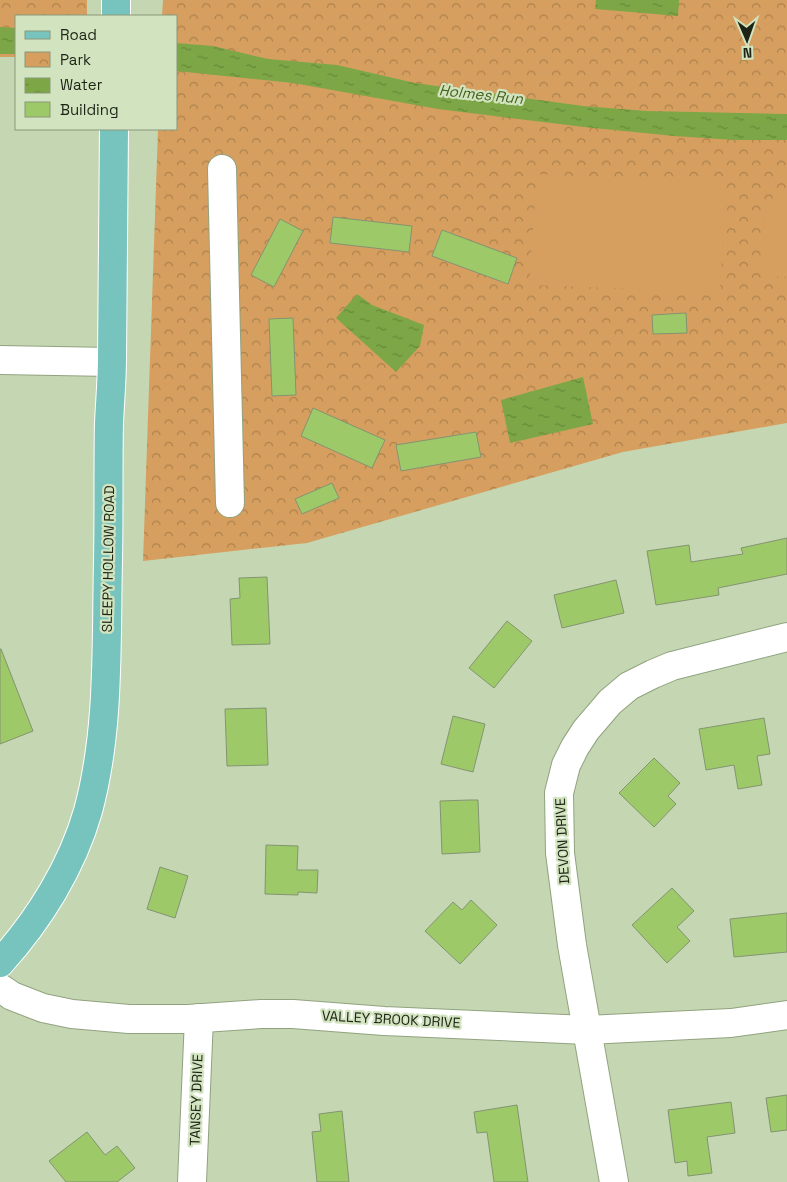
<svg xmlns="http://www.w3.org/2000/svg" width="787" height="1182" font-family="'Space Grotesk',sans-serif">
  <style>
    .park { fill: url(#park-crowns) }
    .garden { fill: #d69f5f }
    .water { fill: url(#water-ripples) }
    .building { fill: #9ec968; stroke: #839471 }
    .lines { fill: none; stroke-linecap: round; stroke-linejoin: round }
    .minor-casing { stroke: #91a27f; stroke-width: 30 }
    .major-casing { stroke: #fff; stroke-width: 30 }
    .minor { stroke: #fff; stroke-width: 28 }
    .major { stroke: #77c4bf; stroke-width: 28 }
    .labels { text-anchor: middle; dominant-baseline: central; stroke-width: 4.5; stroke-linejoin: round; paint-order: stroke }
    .street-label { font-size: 14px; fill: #1d2416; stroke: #d2e4bf }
    .water-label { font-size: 15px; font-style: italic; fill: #45611e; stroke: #d2e4bf }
  </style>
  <defs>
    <pattern id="park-crowns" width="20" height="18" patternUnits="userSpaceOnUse" patternTransform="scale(1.25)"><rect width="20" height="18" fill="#d69f5f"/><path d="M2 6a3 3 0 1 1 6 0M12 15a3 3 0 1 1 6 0" fill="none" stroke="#ad814d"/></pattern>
    <pattern id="water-ripples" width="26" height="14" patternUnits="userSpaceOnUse" patternTransform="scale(1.25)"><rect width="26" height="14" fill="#7da746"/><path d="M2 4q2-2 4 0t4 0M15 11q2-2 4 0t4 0" fill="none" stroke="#668839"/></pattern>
  </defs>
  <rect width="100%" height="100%" fill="#c5d7b2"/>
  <!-- park -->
  <g class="park">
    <path d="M0,0H87V16H16V57H0Z"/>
    <path d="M163,0H787V423L623,452L307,543L143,561L158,129H176V16H162Z"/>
  </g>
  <!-- garden -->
  <g class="garden">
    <path d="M537,174L726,184L720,292L529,285Z"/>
    <path d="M766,198L787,199V277L761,276Z"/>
  </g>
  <!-- water -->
  <g class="water">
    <path d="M596,0H679L678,16L595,9Z"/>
    <path d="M0,27L16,28V54H0Z"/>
    <path d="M176,43L213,46L268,59L337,65L415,83L583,106L647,111L787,114V140H734L674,136L584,127L438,109L293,83L176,71Z"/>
    <path d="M357,294L372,305L424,325L420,346L396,372L336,318Z"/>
    <path d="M583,377L593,424L510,443L501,400Z"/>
  </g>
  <!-- building -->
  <g class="building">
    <path d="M333,217L412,226L409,252L330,243Z"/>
    <path d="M280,219L303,231L274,287L251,275Z"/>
    <path d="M442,230L517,258L508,284L432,256Z"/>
    <path d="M686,313L687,333L653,334L652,315Z"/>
    <path d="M293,318L296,395L272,396L269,319Z"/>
    <path d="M313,408L385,440L372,468L301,436Z"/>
    <path d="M476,432L481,457L401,471L396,445Z"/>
    <path d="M332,483L339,498L302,514L295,499Z"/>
    <path d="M787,538V574L718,588L719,595L656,605L647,551L689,545L691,562L743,554L741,548Z"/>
    <path d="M267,577L270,644L232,645L230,599L240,598L239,578Z"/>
    <path d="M616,580L624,613L562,628L554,595Z"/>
    <path d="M507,621L532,641L494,688L469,668Z"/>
    <path d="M0,649H1L33,731L0,744Z"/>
    <path d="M266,708L268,765L227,766L225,709Z"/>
    <path d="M453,716L485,724L473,772L441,764Z"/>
    <path d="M764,718L770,754L757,756L762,785L738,789L734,765L706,770L699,729Z"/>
    <path d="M654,758L680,783L668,796L676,804L654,827L619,793Z"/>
    <path d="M469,800H478L480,852L442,854L440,801Z"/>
    <path d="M266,845L298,846L297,870H318L317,893L298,892V895L265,894Z"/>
    <path d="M160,867L188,876L175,918L147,909Z"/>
    <path d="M672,888L694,911L677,927L690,941L667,963L632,925Z"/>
    <path d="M471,900L497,925L460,964L425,931L453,902L462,910Z"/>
    <path d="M787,913V952L734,957L730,919Z"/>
    <path d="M787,1095V1130L771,1132L766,1098Z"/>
    <path d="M731,1102L735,1133L707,1137L712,1173L688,1176L687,1161L675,1163L668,1110Z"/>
    <path d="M517,1105L528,1182H494L487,1132L477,1133L474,1112Z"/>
    <path d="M342,1111L349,1182H317L312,1132L321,1131L319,1114Z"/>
    <path d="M87,1132L105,1155L117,1146L135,1168L117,1182H66L49,1161Z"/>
  </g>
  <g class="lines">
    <defs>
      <g id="minor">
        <path d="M222,169L230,503"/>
        <path d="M0,360L112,362"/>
        <path d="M0,988L12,996L43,1008L72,1014L129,1019H188L261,1014H293L384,1021L587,1030L731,1023L787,1015"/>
        <path d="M192,1182L199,1018"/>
        <path d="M614,1182L572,945L560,853L559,793L566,765L575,747L586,730L610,702L629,686L653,674L672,666L787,637"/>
      </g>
      <g id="major">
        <path d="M116,16V0"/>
        <path d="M0,963C39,920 72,867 88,811C110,730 106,644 108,561C109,515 108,469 109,423C110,401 112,380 112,358C113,282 113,205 114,129"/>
      </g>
    </defs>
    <!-- minor casing -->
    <use href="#minor" class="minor-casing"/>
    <!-- major casing -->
    <use href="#major" class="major-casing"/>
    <!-- minor -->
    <use href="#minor" class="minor"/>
    <!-- major -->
    <use href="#major" class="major"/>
  </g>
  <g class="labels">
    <!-- street labels -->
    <g class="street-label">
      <text transform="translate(108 559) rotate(-89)">SLEEPY HOLLOW ROAD</text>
      <text transform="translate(562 841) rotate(-93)">DEVON DRIVE</text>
      <text transform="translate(391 1019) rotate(3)">VALLEY BROOK DRIVE</text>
      <text transform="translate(196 1100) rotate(-88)">TANSEY DRIVE</text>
    </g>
    <!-- water labels -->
    <g class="water-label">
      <text transform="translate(481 94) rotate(6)">Holmes Run</text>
    </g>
  </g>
  <!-- legend -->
  <rect x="15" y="15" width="162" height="115" fill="#d2e4bf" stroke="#8a977b"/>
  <rect x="25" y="31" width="25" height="8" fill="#77c4bf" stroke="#8a977b"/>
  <text x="60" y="40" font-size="15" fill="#1d2416">Road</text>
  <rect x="25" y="52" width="25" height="15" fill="url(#park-crowns)" stroke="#8a977b"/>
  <text x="60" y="65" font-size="15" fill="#1d2416">Park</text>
  <rect x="25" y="78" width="25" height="15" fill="url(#water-ripples)" stroke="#8a977b"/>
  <text x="60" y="90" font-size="15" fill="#1d2416">Water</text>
  <rect x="25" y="102" width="25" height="15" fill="#9ec968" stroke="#8a977b"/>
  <text x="60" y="115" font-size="15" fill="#1d2416">Building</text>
  <!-- north arrow -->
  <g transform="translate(747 40) rotate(178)" stroke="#d2e4bf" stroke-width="4" paint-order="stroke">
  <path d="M0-4L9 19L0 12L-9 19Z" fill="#1d2416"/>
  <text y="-8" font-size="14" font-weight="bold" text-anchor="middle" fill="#1d2416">N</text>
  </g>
</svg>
